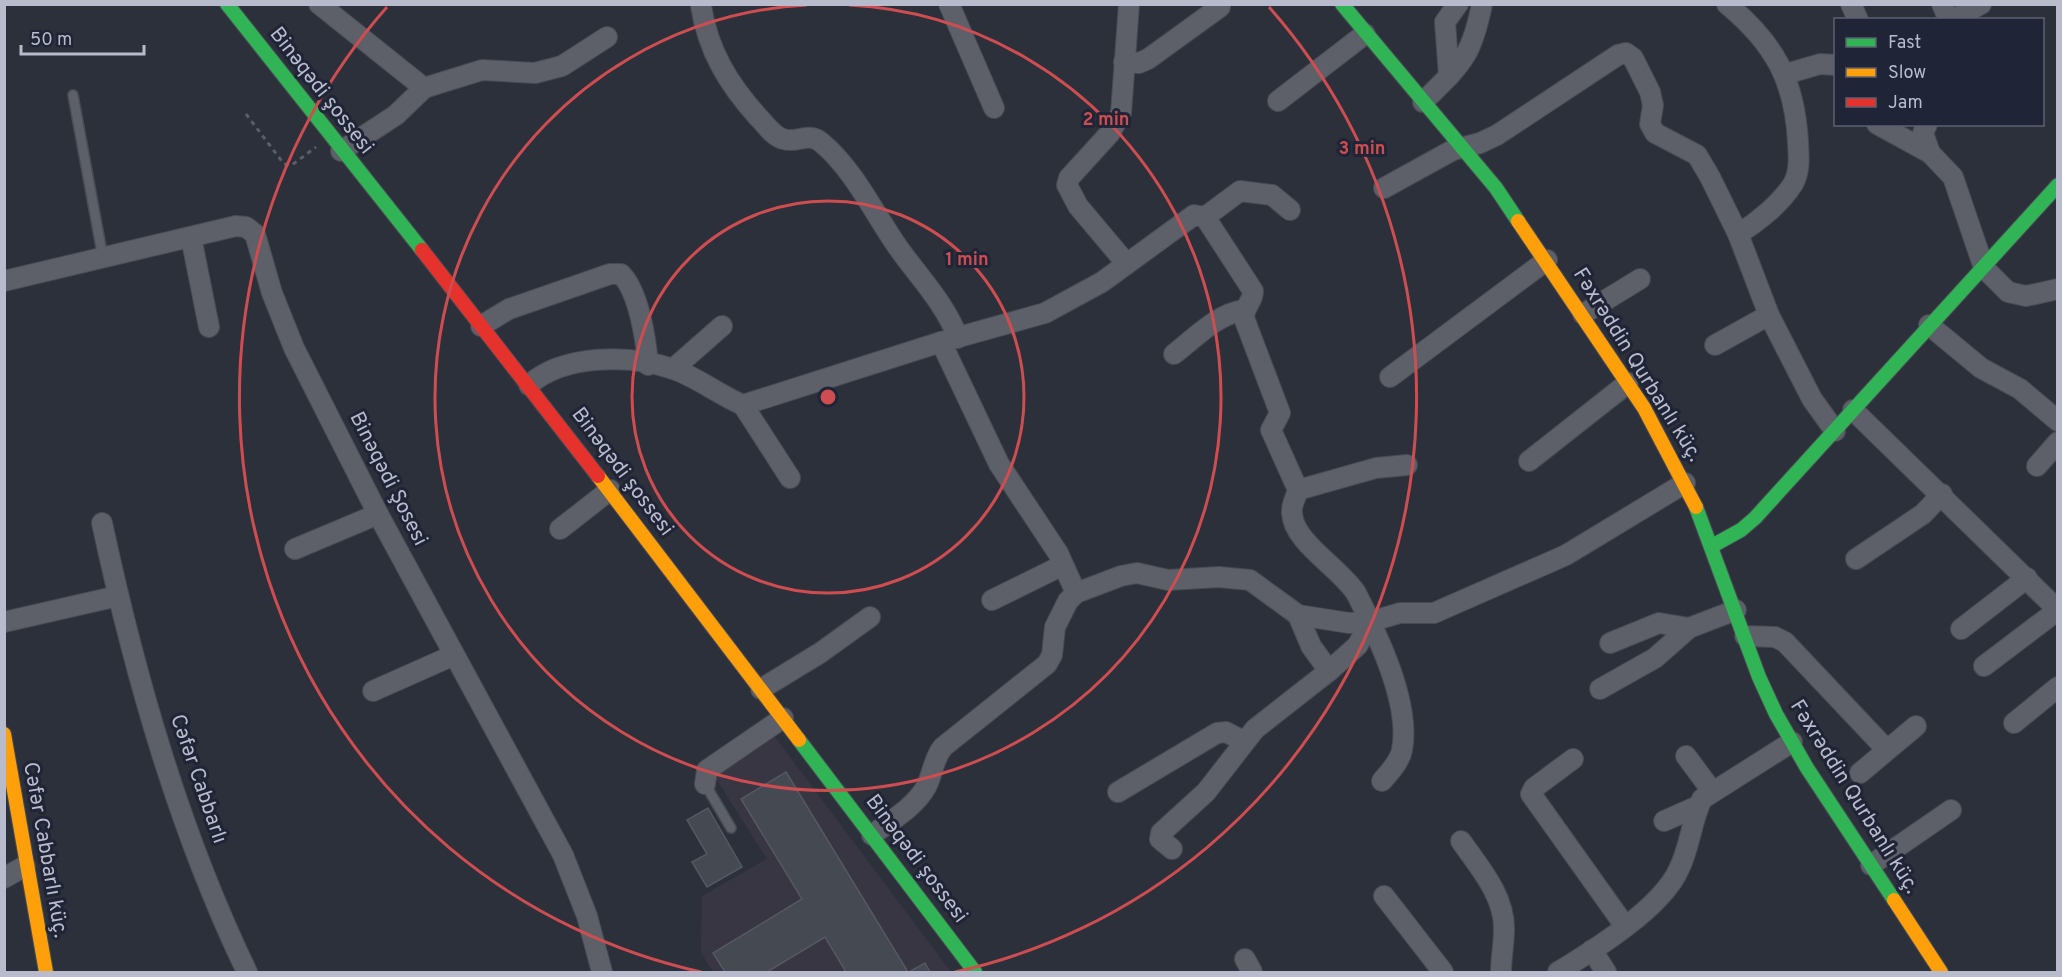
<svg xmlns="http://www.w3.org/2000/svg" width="2062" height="977" font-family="Overpass,sans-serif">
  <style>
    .medical { fill: #393644 }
    .building { fill: #454952; stroke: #555863; stroke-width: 1.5 }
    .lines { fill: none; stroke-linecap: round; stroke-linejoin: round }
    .lane-casing { stroke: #494b54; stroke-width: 12 }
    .street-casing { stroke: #494b54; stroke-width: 22 }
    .fast-casing { stroke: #494b54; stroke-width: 16 }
    .slow-casing { stroke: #494b54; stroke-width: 16 }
    .jam-casing { stroke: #494b54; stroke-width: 16 }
    .path { stroke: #5a5e66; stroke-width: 3; stroke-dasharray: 4.5 4.5; stroke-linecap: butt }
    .lane { stroke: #5d6069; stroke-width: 9 }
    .street { stroke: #5d6069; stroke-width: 20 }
    .fast { stroke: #30b455; stroke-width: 14 }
    .slow { stroke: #ff9f0a; stroke-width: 14 }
    .jam { stroke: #e5322d; stroke-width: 14 }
    .ring { fill: none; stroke: #ce4d51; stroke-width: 3 }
    .labels { text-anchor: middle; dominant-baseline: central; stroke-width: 6; stroke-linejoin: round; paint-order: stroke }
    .street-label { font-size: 21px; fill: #b8bbcb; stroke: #1f2436 }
    .centre { fill: #ce4d51; stroke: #1f2436; stroke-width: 3 }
    .ring-label { font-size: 18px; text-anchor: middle; font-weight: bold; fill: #ce4d51; stroke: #1f2436; stroke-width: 6; stroke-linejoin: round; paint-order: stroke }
  </style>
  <rect width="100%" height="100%" fill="#2c303b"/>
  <!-- medical -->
  <path class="medical" d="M775,737L951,972H713L701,953L702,896L767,859L715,777Z"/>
  <!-- building -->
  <g class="building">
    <path d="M786,772L908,972H846L825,937L767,972H725L713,953L802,899L741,799Z"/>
    <path d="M708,808L742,867L707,887L692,862L707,854L687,820Z"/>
    <path d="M925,963L930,972H909Z"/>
  </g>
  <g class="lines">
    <defs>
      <g id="lane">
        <path d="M73,95L103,258"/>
        <path d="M705,784L731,828"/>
      </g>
      <g id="street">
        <path d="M319,4L424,88"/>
        <path d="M949,4L994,108"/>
        <path d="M1727,4C1775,44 1795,81 1798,143C1799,157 1800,172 1793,184C1781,203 1758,222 1738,234"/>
        <path d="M1851,4L1858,20"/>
        <path d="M1942,4L1949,20"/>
        <path d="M701,6C708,51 729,85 759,118C766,125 773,136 783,139C797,144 808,131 822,143C854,170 874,213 897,246C918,276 945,303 958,338"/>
        <path d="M1953,20L1981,4"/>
        <path d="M1124,62L1139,63L1148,59L1220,7"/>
        <path d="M1786,74L1820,64L1836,65"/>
        <path d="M1449,76L1445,22L1458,4"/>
        <path d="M1278,101L1365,34"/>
        <path d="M1423,102C1461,64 1471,59 1482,4"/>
        <path d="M1877,124L1930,153L1953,177L1984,268L2008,292L2026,296L2058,289"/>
        <path d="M1927,124L1923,133L1930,153"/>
        <path d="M341,151L396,115L424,88L482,70L535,73L562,66L607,37"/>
        <path d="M1384,188L1453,150L1480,143L1497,135L1618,55L1626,53L1633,58L1650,92L1653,105L1650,124L1655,133L1697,155L1710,177L1738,234L1769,315L1812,399L1835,431"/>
        <path d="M1205,217L1240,191L1272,195L1290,210"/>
        <path d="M191,237L209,327"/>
        <path d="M1126,263L1078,206L1067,185L1069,178L1110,133L1121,113L1129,4"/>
        <path d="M4,281L236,226L246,227L255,234L272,293L294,348L378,514L563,855L587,916L602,972"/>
        <path d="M1583,314L1640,279"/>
        <path d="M1929,325L1981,368L2020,389L2058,421"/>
        <path d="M481,326L509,309L610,274H621C639,292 646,340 648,365"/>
        <path d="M941,342L999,464L1058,553L1076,593"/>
        <path d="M1715,345L1769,315"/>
        <path d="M1174,354C1195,338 1217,314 1244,310"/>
        <path d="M673,369L722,326"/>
        <path d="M1390,377L1547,260"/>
        <path d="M529,385C563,354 631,354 673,369C697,377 719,395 743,405L941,342L1045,313L1102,282L1194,215L1205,217L1253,291C1253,302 1244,306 1244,318L1280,413L1271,430L1298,490C1296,497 1291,505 1292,513C1293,542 1340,568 1356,593C1377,634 1411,703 1402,750C1400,761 1390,772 1382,781"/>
        <path d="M743,405L790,478"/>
        <path d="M1853,410L2058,610L1984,666"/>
        <path d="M1529,461L1628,383"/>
        <path d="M2037,466L2058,442"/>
        <path d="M1298,490L1376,468L1407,465"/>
        <path d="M102,523C135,676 179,831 247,972"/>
        <path d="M560,529L610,490"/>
        <path d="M295,549L378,514"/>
        <path d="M1856,559L1923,514L1942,494"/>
        <path d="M992,600L1063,565"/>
        <path d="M1298,615L1311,646L1329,671"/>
        <path d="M4,622L118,596"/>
        <path d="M1961,629L2027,578"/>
        <path d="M1745,636L1775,637L1785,642L1887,750"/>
        <path d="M1610,643L1659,623L1689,628"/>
        <path d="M761,689L820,653L870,617"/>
        <path d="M1600,689L1655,658L1689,628L1736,610"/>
        <path d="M373,691L454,655"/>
        <path d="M2014,723L2058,687"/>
        <path d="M1686,756L1712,791"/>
        <path d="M1573,759L1534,788L1531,794L1625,926"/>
        <path d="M1860,773L1916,726"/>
        <path d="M705,784L707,770L783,718"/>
        <path d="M1118,792L1217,733L1226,732L1243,741"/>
        <path d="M1664,821L1698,806"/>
        <path d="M872,835C890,821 914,808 926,787C933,774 933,759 943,747L1047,664L1052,655L1055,627L1068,601L1076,593L1121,576L1137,573L1168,580L1219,577L1250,580L1298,615L1349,623L1369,622L1400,613H1434L1566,555L1685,483"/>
        <path d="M1461,841C1479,867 1505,896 1504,930C1504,944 1501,958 1501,972"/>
        <path d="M1172,849L1160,839L1161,833L1206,792L1255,729L1329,671L1358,645L1369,622"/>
        <path d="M1871,865L1951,810"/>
        <path d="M4,878L25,866"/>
        <path d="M1384,896L1443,972"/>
        <path d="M1592,950L1606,972"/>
        <path d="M1245,959L1252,972"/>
        <path d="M1558,972C1594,950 1662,908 1679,869C1690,847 1691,822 1702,799L1792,742"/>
      </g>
      <g id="fast">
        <path d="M227,4L422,250"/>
        <path d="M1342,4L1496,188L1518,221"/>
        <path d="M1696,507L1759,677L1776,714L1807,768L1894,900"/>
        <path d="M1712,546L1741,530L1755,518L2058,185"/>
        <path d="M799,740L975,972"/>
      </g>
      <g id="slow">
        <path d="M1518,221L1644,408L1696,507"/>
        <path d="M598,476L799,740"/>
        <path d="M4,734L46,972"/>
        <path d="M1894,900L1941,972"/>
      </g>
      <path id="jam" d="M422,250L598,476"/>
    </defs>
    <!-- lane casing -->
    <use href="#lane" class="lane-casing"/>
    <!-- street casing -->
    <use href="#street" class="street-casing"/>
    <!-- fast casing -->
    <use href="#fast" class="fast-casing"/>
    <!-- slow casing -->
    <use href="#slow" class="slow-casing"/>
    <!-- jam casing -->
    <use href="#jam" class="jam-casing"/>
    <!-- path -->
    <path class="path" d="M246,114L284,164L292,165L316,147"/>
    <!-- lane -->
    <use href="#lane" class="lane"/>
    <!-- street -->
    <use href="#street" class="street"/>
    <!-- fast -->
    <use href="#fast" class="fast"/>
    <!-- slow -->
    <use href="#slow" class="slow"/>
    <!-- jam -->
    <use href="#jam" class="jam"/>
  </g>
  <!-- distance rings -->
  <g class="ring">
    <circle cx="828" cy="397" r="196"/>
    <path d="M849 5A393 393 0 1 1 807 5"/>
    <path d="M701 972A589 589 0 0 1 387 7M1269 7A589 589 0 0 1 955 972"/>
  </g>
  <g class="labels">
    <!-- street labels -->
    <g class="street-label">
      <text transform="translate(321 91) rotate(52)">Binəqədi şossesi</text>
      <text transform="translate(1637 365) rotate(58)">Fəxrəddin Qurbanlı küç.</text>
      <text transform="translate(622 472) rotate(53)">Binəqədi şossesi</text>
      <text transform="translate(388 479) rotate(63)">Binəqədi Şosesi</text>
      <text transform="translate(198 779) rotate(71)">Cəfər Cabbarlı</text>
      <text transform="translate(1854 797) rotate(58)">Fəxrəddin Qurbanlı küç.</text>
      <text transform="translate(45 850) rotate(80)">Cəfər Cabbarlı küç.</text>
      <text transform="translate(916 859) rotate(53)">Binəqədi şossesi</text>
    </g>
  </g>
  <circle cx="828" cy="397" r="9" class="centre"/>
  <g class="ring-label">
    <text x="1106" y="125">2 min</text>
    <text x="1362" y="154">3 min</text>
    <text x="967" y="265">1 min</text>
  </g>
  <!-- border -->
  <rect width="2062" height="977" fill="none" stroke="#b8bbcb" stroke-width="12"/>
  <!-- legend -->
  <rect x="1834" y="18" width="210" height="108" fill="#1f2436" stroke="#5c6072" stroke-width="1.5"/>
  <rect x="1846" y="38" width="30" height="9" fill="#30b455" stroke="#5c6072" stroke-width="1.5"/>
  <text x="1888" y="48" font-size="18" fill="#b8bbcb">Fast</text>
  <rect x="1846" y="68" width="30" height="9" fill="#ff9f0a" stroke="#5c6072" stroke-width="1.5"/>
  <text x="1888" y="78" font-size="18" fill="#b8bbcb">Slow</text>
  <rect x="1846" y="98" width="30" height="9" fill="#e5322d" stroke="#5c6072" stroke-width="1.5"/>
  <text x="1888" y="108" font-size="18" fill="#b8bbcb">Jam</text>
  <!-- scale -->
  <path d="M21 45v9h123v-9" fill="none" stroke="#b8bbcb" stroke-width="3"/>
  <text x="30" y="45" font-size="18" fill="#b8bbcb" stroke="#1f2436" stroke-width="4.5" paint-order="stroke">50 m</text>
</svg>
